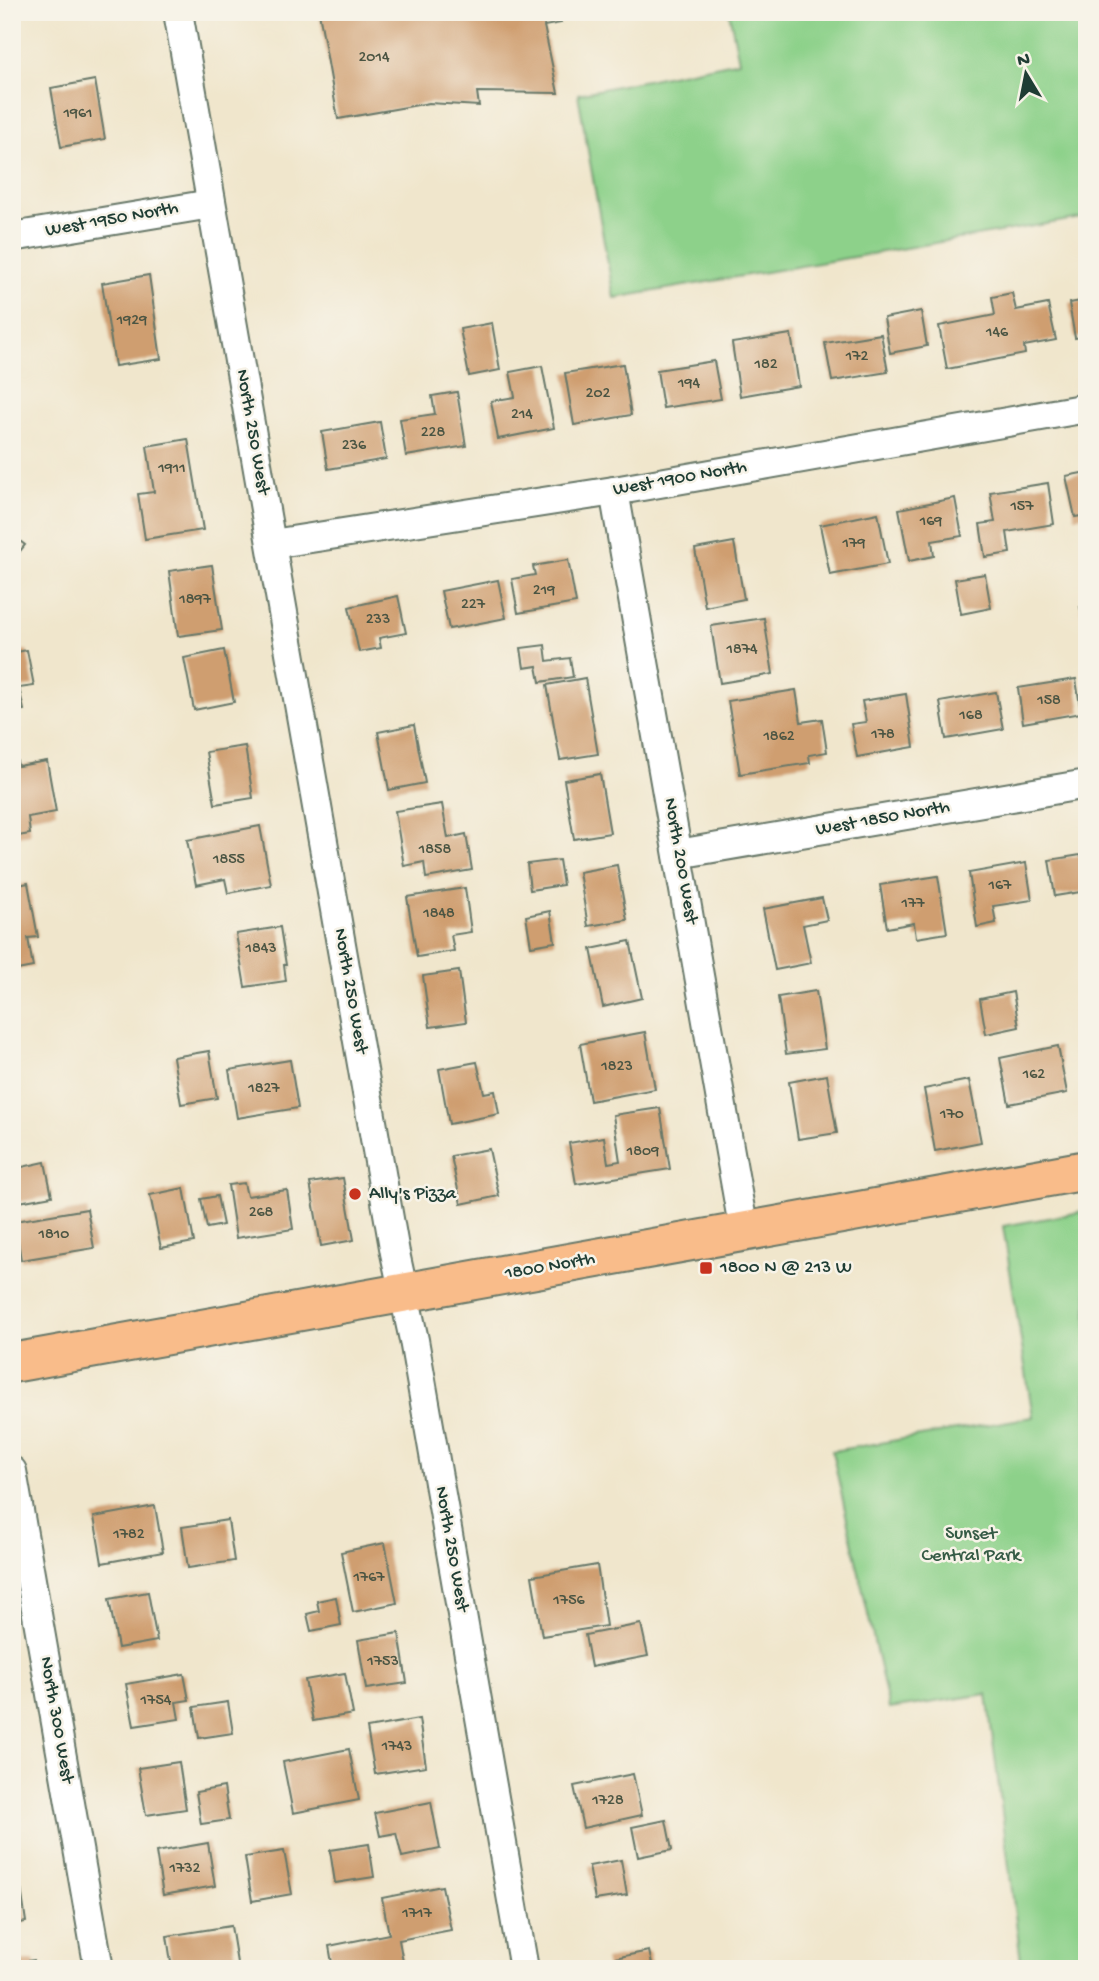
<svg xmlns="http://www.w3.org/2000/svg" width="1099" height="1981" font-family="'Gochi Hand',sans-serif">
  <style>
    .green { fill: #8dd18a; stroke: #56875f; stroke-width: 2 }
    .building { fill: #cf9e6f }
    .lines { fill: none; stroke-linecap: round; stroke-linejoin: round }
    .minor-casing { stroke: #687869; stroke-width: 32 }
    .primary-casing { stroke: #687869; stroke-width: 42 }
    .minor { stroke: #fff; stroke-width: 28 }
    .primary { stroke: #f9bc8a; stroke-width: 38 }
    .poi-dot { fill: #c8321e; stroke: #f7f3e8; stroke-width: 2.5 }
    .labels { text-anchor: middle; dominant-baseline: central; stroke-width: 5; stroke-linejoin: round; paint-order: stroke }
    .number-label { font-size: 16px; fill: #4b5543 }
    .street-label { font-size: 19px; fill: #1f3d34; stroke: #f7f3e8 }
    .poi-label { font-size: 19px; fill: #1f3d34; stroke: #f7f3e8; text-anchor: start }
    .park-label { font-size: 19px; fill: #355b45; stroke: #f7f3e8 }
  </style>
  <rect width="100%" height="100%" fill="#f7f3e8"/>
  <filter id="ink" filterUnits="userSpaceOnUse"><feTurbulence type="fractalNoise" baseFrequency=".0143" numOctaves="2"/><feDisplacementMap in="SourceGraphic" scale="14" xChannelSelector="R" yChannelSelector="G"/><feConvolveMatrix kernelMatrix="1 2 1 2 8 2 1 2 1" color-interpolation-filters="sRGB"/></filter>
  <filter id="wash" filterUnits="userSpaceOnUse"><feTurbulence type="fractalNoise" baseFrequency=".00686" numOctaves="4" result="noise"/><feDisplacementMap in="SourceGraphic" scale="28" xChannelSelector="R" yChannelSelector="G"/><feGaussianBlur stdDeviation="1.57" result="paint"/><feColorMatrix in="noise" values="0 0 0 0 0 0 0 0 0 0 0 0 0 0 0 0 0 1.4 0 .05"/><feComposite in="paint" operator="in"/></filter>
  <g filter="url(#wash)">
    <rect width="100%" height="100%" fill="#f0e6cc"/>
    <!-- green -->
    <g class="green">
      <path d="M729,12H1087V217L614,298L578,94L739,61Z"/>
      <path d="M1087,1211V1969H1022L987,1694L889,1709L832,1451L1033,1417L1003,1226Z"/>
    </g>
    <g id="blocks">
      <!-- building -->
      <g class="building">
        <path d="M319,12H559L561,23L544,26L558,93L477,92L479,106L429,103L338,119Z"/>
        <path d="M95,80L105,139L61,147L51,88Z"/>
        <path d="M149,275L161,359L115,366L102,283Z"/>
        <path d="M1012,293L1016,310L1048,304L1056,340L1024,346L1025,354L947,369L939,326L995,315L992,297Z"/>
        <path d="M1087,300V336L1075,338L1069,303Z"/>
        <path d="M921,311L927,346L890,353L884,318Z"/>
        <path d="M492,323L500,370L469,376L460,329Z"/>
        <path d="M791,334L799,386L740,396L732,343Z"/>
        <path d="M881,334L888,372L832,381L825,343Z"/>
        <path d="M714,361L721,399L663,408L657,370Z"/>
        <path d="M623,364L631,415L574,425L565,373Z"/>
        <path d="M542,366L554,428L498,439L491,401L515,397L510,372Z"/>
        <path d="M457,392L466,446L406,456L400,419L435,414L432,396Z"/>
        <path d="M380,422L386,459L328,469L322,432Z"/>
        <path d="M188,439L203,530L145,539L138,494L154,492L147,446Z"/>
        <path d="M1087,472V515L1075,517L1066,476Z"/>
        <path d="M1048,483L1054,524L1007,532L1010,553L985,557L980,524L995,522L990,492Z"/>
        <path d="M955,498L962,536L932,541L934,556L909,561L899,509Z"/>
        <path d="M878,513L888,564L830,575L820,525Z"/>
        <path d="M12,535L25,545L12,561Z"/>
        <path d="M734,542L744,599L705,607L695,549Z"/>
        <path d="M568,560L576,603L518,613L512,579L535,575L533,566Z"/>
        <path d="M212,565L222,630L178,636L169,571Z"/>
        <path d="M985,574L991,608L961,614L955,579Z"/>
        <path d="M498,580L506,618L449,629L441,591Z"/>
        <path d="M398,596L406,633L379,638L381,648L359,652L349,607Z"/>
        <path d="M1087,606V632H1086L1080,607Z"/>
        <path d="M764,618L773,674L720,683L711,626Z"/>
        <path d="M545,645L547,661L570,658L573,677L540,682L537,666L524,668L521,648Z"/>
        <path d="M27,650L34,686L19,688L24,710L12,712V653Z"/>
        <path d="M224,650L234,702L194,710L184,658Z"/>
        <path d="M585,678L598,754L560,760L547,685Z"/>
        <path d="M1076,679L1081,713L1023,723L1018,688Z"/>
        <path d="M796,690L801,722L822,719L827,752L809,755L810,763L740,774L728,701Z"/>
        <path d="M996,692L1003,729L946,739L940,702Z"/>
        <path d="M906,694L914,747L857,757L851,724L866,722L862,701Z"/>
        <path d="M414,725L425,783L389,790L378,732Z"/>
        <path d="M12,737L18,766L47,761L56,812L28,817L30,834L12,837Z"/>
        <path d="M245,746L253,798L215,804L206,752Z"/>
        <path d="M600,774L610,833L574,839L564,780Z"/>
        <path d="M442,804L448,838L466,834L472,870L426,878L424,862L404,866L395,811Z"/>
        <path d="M260,826L271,885L228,893L225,879L196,885L187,840Z"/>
        <path d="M1087,854V891L1055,896L1049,860Z"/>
        <path d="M14,857L19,885L28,883L38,937L28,938L33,967L12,971Z"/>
        <path d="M559,860L563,885L530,890L527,864Z"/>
        <path d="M1026,863L1032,900L993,906L996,923L977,927L969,873Z"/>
        <path d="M617,865L627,920L588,926L579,872Z"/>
        <path d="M938,876L947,933L916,938L914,923L887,928L880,885Z"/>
        <path d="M465,888L471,932L451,935L454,951L417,957L407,897Z"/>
        <path d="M822,898L827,920L803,925L811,963L775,970L763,909Z"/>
        <path d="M550,911L555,942L531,946L526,916Z"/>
        <path d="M280,927L286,965H284L286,981L245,987L236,934Z"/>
        <path d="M630,941L642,998L603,1007L591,949Z"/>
        <path d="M459,971L466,1022L430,1027L423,976Z"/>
        <path d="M816,991L825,1049L786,1054L778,997Z"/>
        <path d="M1013,992L1019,1027L986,1034L980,999Z"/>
        <path d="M645,1032L655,1089L590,1101L580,1044Z"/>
        <path d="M1058,1046L1067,1093L1009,1104L1000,1058Z"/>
        <path d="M209,1051L217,1098L181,1104L173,1057Z"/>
        <path d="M1087,1053V1081H1085L1080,1054Z"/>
        <path d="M290,1060L298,1108L237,1118L229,1070Z"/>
        <path d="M477,1062L484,1093L495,1091L499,1114L449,1124L439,1069Z"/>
        <path d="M827,1075L837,1133L798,1139L789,1082Z"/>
        <path d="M969,1080L981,1142L935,1151L924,1089Z"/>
        <path d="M660,1108L670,1169L576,1184L569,1143L604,1137L608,1163L620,1161L613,1115Z"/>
        <path d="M489,1149L499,1196L461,1204L451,1156Z"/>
        <path d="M45,1162L52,1196L19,1202L13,1169Z"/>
        <path d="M343,1178L354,1240L321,1246L310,1183Z"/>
        <path d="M244,1183L247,1196L287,1190L293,1229L236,1238L228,1185Z"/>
        <path d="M184,1188L194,1242L161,1248L150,1195Z"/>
        <path d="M217,1196L223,1225L207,1228L201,1199Z"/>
        <path d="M87,1209L94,1248L21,1260L15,1221Z"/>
        <path d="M155,1506L163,1552L102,1563L94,1517Z"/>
        <path d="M228,1520L234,1561L188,1568L182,1527Z"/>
        <path d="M385,1543L397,1603L353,1612L341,1552Z"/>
        <path d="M597,1565L606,1626L542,1636L532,1576Z"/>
        <path d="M148,1592L157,1641L118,1648L109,1599Z"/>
        <path d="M336,1597L341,1625L311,1631L307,1614L319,1611L317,1601Z"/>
        <path d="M641,1624L648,1656L591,1667L585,1635Z"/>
        <path d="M399,1633L407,1683L366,1689L358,1640Z"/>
        <path d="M345,1673L353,1714L313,1721L305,1680Z"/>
        <path d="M184,1674L189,1700L176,1702L179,1719L134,1726L126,1684Z"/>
        <path d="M228,1702L233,1733L199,1738L194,1707Z"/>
        <path d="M419,1719L426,1766L375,1774L367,1728Z"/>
        <path d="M349,1749L359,1800L293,1813L283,1762Z"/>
        <path d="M179,1762L186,1809L146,1815L138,1768Z"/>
        <path d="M633,1774L642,1815L583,1828L574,1786Z"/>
        <path d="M224,1787L229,1820L201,1824L196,1792Z"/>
        <path d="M431,1802L440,1849L402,1857L396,1833L380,1836L375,1813Z"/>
        <path d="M666,1820L672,1850L638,1857L632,1827Z"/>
        <path d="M208,1843L215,1886L163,1895L156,1852Z"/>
        <path d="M369,1844L374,1877L335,1883L330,1850Z"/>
        <path d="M284,1851L292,1894L252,1901L245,1857Z"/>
        <path d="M621,1860L627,1895L595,1900L589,1866Z"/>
        <path d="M19,1875L26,1922L12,1924V1876Z"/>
        <path d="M442,1886L451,1930L399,1940L403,1962L371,1969H333L329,1946L389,1934L382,1898Z"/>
        <path d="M231,1926L238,1969H172L167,1936Z"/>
        <path d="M649,1951L653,1969H607L605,1960Z"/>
        <path d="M34,1960L36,1969H12V1963Z"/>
      </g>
    </g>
  </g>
  <g filter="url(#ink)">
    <use href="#blocks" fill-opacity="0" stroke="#687869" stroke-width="2"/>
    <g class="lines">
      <defs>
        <g id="minor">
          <path d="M178,12L395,1253L414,1340L524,1969"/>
          <path d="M12,237L211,204"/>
          <path d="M614,491L744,1232"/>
          <path d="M272,544L614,491L1087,408"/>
          <path d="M678,854L1087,784"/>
          <path d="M12,1471L99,1969"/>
        </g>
        <path id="primary" d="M12,1363L1087,1170"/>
      </defs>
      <!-- minor casing -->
      <use href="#minor" class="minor-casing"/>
      <!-- primary casing -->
      <use href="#primary" class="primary-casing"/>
      <!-- minor -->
      <use href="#minor" class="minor"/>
      <!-- primary -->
      <use href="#primary" class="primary"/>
    </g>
  </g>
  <!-- markers -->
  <g class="poi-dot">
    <circle cx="355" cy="1194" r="7"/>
    <rect x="699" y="1261" width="14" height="14" rx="3.5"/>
  </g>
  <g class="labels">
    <!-- number labels -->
    <g class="number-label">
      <text x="374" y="58">2014</text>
      <text x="78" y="114">1961</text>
      <text x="132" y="321">1929</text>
      <text x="997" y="333">146</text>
      <text x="857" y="357">172</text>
      <text x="766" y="365">182</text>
      <text x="689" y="384">194</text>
      <text x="598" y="394">202</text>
      <text x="522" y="415">214</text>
      <text x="433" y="433">228</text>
      <text x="354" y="446">236</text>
      <text x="172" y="469">1911</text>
      <text x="1022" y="507">157</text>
      <text x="931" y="522">169</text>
      <text x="854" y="544">179</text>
      <text x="544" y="591">219</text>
      <text x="195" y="600">1897</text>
      <text x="473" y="605">227</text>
      <text x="378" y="620">233</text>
      <text x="742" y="650">1874</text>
      <text x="1049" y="701">158</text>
      <text x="971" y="716">168</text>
      <text x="883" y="735">178</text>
      <text x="779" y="737">1862</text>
      <text x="435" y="850">1858</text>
      <text x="229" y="860">1855</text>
      <text x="1000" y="886">167</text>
      <text x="913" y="904">177</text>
      <text x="439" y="914">1848</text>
      <text x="261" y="949">1843</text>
      <text x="617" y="1067">1823</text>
      <text x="1034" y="1075">162</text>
      <text x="264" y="1089">1827</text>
      <text x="952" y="1115">170</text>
      <text x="643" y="1152">1809</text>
      <text x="261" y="1213">268</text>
      <text x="54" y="1235">1810</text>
      <text x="129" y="1535">1782</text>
      <text x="369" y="1578">1767</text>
      <text x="569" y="1601">1756</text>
      <text x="383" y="1662">1753</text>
      <text x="156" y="1701">1754</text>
      <text x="397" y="1747">1743</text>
      <text x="608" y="1801">1728</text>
      <text x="185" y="1869">1732</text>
      <text x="417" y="1914">1717</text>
    </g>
    <!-- street labels -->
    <g class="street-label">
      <text transform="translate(112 220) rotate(-10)">West 1950 North</text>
      <text transform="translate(252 432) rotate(80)">North 250 West</text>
      <text transform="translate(680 479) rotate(-10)">West 1900 North</text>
      <text transform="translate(883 819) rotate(-10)">West 1850 North</text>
      <text transform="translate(680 861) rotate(80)">North 200 West</text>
      <text transform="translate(350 991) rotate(80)">North 250 West</text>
      <text transform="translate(550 1267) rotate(-10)">1800 North</text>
      <text transform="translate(451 1549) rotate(80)">North 250 West</text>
      <text transform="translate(56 1720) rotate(80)">North 300 West</text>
    </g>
    <!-- poi labels -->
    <g class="poi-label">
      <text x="369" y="1194">Ally's Pizza</text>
      <text x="720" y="1268">1800 N @ 213 W</text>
    </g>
    <!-- park labels -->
    <g class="park-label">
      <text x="971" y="1534">Sunset<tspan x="971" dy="22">Central Park</tspan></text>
    </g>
  </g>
  <!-- margin -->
  <rect width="1099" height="1981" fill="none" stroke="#f7f3e8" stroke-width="42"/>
  <!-- north arrow -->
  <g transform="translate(1026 74) rotate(350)" stroke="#f7f3e8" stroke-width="5" paint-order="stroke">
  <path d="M0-5L12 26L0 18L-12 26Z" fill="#1f3d34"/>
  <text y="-10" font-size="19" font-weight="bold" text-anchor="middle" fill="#1f3d34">N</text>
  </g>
</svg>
